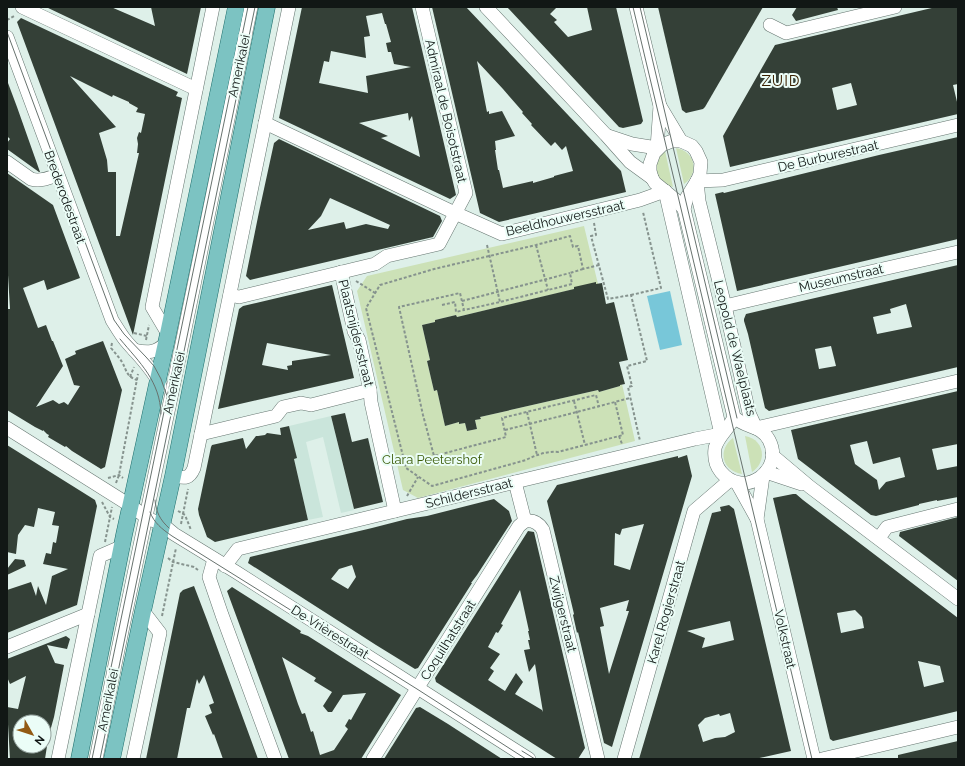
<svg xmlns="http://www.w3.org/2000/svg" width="965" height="766" font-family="Raleway,sans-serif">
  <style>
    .built { fill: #cae5db }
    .green { fill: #cce1b7 }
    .water { fill: #78c7d9 }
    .building { fill: #344037; fill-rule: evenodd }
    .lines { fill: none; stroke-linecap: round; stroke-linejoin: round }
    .minor-casing { stroke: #667671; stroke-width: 14 }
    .major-casing { stroke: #1d6d6b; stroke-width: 17 }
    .path { stroke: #86938e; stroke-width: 2; stroke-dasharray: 3 2; stroke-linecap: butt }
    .minor { stroke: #fff; stroke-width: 13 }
    .major { stroke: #7cc3c2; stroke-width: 16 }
    .tram { stroke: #67726e; stroke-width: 1 }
    .labels { text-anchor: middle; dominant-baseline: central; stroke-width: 4; stroke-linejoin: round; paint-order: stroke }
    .street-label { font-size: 13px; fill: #111715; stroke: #ebfdf7 }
    .park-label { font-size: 13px; fill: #3c5c08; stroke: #ebfdf7 }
    .quarter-label { font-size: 15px; letter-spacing: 1px; fill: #3d2202; stroke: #ebfdf7 }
  </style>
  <rect width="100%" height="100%" fill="#def0e9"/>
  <!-- built -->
  <path class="built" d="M331,416L354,510L341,513L323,437L306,442L323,517L308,520L294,459L296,458L289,426Z"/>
  <!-- green -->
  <g class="green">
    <path d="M676,148C695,151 700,173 684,184Z"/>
    <path d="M665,151L673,187C654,182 650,164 665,151Z"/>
    <path d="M584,226L598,284H596V283L575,289L457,317L456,315L435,320V322L422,325L430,360L427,361L434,391L437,390L445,426L459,422V424L465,423L467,431L477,429L475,420L481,419L480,417L598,390L599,392L620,386V385L622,384L635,441L418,498L403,490L357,291L367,276Z"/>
    <path d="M745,436C764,439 768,461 752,472Z"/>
    <path d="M733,438L742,474C722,471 717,450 733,438Z"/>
  </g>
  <!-- water -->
  <path class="water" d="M670,291L682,345L660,350L647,296Z"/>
  <!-- building -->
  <g class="building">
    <path d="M46,7H111L155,26L151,7H201L187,74Z"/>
    <path d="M302,7H412L456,195L450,199L279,118ZM382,13L385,24H386L391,42L386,43L388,52H391L394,64L411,67L366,76L368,93L319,83L324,61L329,62L331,51L366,58L364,37L370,36L366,16ZM408,113L409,121L412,116L420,157L381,138L388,136L359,123Z"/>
    <path d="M432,7H466L621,171L626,192L499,222L480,213ZM477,61L503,89L509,96L523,112L522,113L532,124L531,125L551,146L555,142L562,150L566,146L573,171L554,176V177L533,183V181L503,188L499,170H498L495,150H496L495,141L515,136L502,111L489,114V111L487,112Z"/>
    <path d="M507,7H557L550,14L557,20L554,22L568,37L592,30L587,7H616L643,121L641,124L623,128L619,127Z"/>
    <path d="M658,7H763L705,107L703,109L686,113L682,110Z"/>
    <path d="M797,7H837L838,10L796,21L792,15Z"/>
    <path d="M936,7H958V84L953,85L958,106V114L730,167L723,136L775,45ZM851,83L857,105L837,110L832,88Z"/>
    <path d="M21,18L178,92L176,96L182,98L133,335L17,22ZM70,76L112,97L113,95L129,102V103L138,108L136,112L145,114L141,133L139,132L137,138L138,144L137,153H139L120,236H116V172H108L107,160L99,133L116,127Z"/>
    <path d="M8,83L17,107L40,172H39L7,149V143L10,139L7,136V84Z"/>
    <path d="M958,137V239L737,291L715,194L723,192L724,193L879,155Z"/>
    <path d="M279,139L440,216L442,221L433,237L250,280L246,276L259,212L274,143ZM330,198L390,225L388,229L366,224L346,229L344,222L308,230L321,216Z"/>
    <path d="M7,173L53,205L80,278L47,290L44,280L23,288L38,328L46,325L52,341H53L63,366L36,407L53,400L59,404L64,402L68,405L80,386L74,385L65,359L76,354L75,351L103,341L122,390L105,467L101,469L72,451L66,446L65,447L48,437L49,435L47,434L43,430V431L35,427L7,410V309H10L7,258Z"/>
    <path d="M958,265V367L769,411L765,408L748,334L744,321V319L746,314ZM906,304L912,327L877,334L873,317L891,313L890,309ZM831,346L836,366L819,369L815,349Z"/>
    <path d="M596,282V284L602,283L606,304L614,302L628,360L619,362L625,384L620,385V386L599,392L598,390L480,417L481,419L475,420L477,429L467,431L465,423L459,424V422L445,426L437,390L434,391L427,361L430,360L422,325L435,322V320L456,315L457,317L574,289V287Z"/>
    <path d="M332,285L354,378L218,409L239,309L243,306ZM267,343L331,355L292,361V365L287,366L288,370L262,365Z"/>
    <path d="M958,391V444L932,449L937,470L958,466V497L937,501V500L919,504V505L876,516L871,515L798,459L791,430ZM867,441L873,464L900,457L905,477L886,482L879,490L877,480L855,464L850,445Z"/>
    <path d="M345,413L352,442L368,438L383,502L354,509L331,416Z"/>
    <path d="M289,426L297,458L294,459L308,520L215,542L207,537L199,515L198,509L211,447L212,445L243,438L246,449L256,436H258L265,435L267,433L281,435L280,428Z"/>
    <path d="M7,445L95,500L97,506L77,605L59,612L7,633V590L31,582L36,596L38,586L46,605L52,576L68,569L43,564L46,553L51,554L53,542L56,543L59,526L52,525L55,512L38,508L34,527L25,525L18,535L16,554L7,552Z"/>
    <path d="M687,455L692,476L612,747L604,743L578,632L577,633L573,615L574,614L547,501L557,485L678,456V458ZM644,524L630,570L614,565L615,533L620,535L622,529ZM629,600L626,611H629L609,674L600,627L604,626L600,608Z"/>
    <path d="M793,494H796L803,500L958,618V711L833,741L830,739L773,498ZM855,610L862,617L864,628L841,633L837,613ZM918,661L940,666L944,682L924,687Z"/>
    <path d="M494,499L509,511L512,521L477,575L471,583H472L418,668L415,669L376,645L248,563L250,557L372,528L407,519L427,516ZM352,565L356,577L348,589L331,579L339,569Z"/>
    <path d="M729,505L734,509L791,751L755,759H639L712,513L721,511L720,507ZM730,621L734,640L702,648L705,638L687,631ZM730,713L735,732L725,737L715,738L703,742L698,725L705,718L719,714L720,716Z"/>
    <path d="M958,517V581L899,536L900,532Z"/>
    <path d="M528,531L534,532L585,748L578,759H557L436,682L435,678ZM520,590L529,631H528L530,640H528L530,649L524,650L529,672L535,664L543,712L542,710L515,694L523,682L516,673L505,691L488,680L494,671L490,668L500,654L488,647L496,632L498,633L503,625L501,624Z"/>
    <path d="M15,559L24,560L26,566L7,575V569Z"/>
    <path d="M194,586L207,620L258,759H223L214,734L213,735L205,716L212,713L209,705L214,703L204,675L199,684L197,679L190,708H187L177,759H146L180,593L183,590Z"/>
    <path d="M232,587L301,631L300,633L308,636L401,695L361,759H289L227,591ZM282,657L316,678L314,681L332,692L323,706L328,712H332L343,695L366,693L351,720L349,719L345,726L348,729L334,750L320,755L313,731L311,732L305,713L302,714L298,704Z"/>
    <path d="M66,636L70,639L67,649L47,645L55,663L64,665L54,717L47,742H44V722H20V746H47L45,759H10L7,707L18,709L26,676L10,684L7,677V659Z"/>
    <path d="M420,707L448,724L502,759H384L416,708Z"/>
    <path d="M958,741V759H898V755Z"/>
  </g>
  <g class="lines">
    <defs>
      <g id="minor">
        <path d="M22,7L196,89"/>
        <path d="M486,7L606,135L630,162L652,178"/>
        <path d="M636,7L660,106L681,141"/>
        <path d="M770,25L786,33L895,7"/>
        <path d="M7,37L112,320C117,328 121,335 126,341C137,354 155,371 160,386"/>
        <path d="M265,123L455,213L502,234L640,200L665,191"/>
        <path d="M608,136L632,144L657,148"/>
        <path d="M657,148L660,106"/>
        <path d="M7,162L31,179C40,182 49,178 57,175"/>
        <path d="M697,181L687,197L684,209L734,417C745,428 761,425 769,440C785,470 744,500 721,472C715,465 714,456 715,448C718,436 729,429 734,417"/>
        <path d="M697,181L723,180L958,125"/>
        <path d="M665,191L721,434"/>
        <path d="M684,209L677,201L655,183L652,178L650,171V164L654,153L662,145L672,141H681L692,146L696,151L701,162L700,174L697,181L699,201L725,306L749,413L756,428"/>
        <path d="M341,272L354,331L359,340L370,390L371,402L395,511"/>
        <path d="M230,295L239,297L375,264L387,256L439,244L466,193L422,7"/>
        <path d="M725,306L843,278L958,252"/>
        <path d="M168,334L152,307L213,7"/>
        <path d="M134,350C148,353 156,353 166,343"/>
        <path d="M7,428L131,506L149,519L162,524L174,534L236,572L529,759"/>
        <path d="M756,428L958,381"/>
        <path d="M201,434L276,416L283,407L301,403L311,405L370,390"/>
        <path d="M772,455L810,487L958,599"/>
        <path d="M766,472L802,484"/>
        <path d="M173,476C184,478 189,480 194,468L289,7"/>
        <path d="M515,482L525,521"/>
        <path d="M737,483L757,519L814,759"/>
        <path d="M757,519L763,476"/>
        <path d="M525,521C533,520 539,523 543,530L598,759"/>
        <path d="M879,538L887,527L958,509"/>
        <path d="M214,559L209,577L222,615L275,759"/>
        <path d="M225,566L238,549L515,482L695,439L721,434"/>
        <path d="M7,647L88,614"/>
        <path d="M58,759L100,556L123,546"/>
        <path d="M96,759L118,650L169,407L251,7"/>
        <path d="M133,759L160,633L150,620L143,611"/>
        <path d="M373,759L519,526L525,521"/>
        <path d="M624,759L694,511L730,480"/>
        <path d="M822,759L958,727"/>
      </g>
      <g id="major">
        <path d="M79,759L124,535L168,334L236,7"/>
        <path d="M112,759L143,611L173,476L267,7"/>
      </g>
    </defs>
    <!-- minor casing -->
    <use href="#minor" class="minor-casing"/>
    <!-- major casing -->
    <use href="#major" class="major-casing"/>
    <!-- path -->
    <g class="path">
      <path d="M7,20L14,16"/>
      <path d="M594,223L596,235L591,236L608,299L631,295L647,361L627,366L632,386L628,387L640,441"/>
      <path d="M487,245L500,302"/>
      <path d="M536,245L548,290"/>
      <path d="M599,265L583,269L578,246L573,247L570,236L536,245L434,269L380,285L366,308L406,468L432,486L526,460C536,455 546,451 558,452L623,435L615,402"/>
      <path d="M583,269L570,273L572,284L500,302L464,310L460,293L399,307L423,415L434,456L506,437L502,418L596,395L599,407"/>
      <path d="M356,281L375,293"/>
      <path d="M631,295L661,288L643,212"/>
      <path d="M462,301L570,273"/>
      <path d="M442,305L455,302L456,312L464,310"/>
      <path d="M134,333L147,336"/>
      <path d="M146,340L149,325"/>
      <path d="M112,343L111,348C115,353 119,357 122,362C127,371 126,376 137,380"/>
      <path d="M130,377L134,367"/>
      <path d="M574,401L585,445"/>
      <path d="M527,412L537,455"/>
      <path d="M505,430L577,412L630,398"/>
      <path d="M619,436L622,444"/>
      <path d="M108,478L119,475L123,478"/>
      <path d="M116,483L119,475L138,374"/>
      <path d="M407,496L418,477"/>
      <path d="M102,502L110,517L114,519"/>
      <path d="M178,511L185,515L191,530"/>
      <path d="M181,524L188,489"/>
      <path d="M105,542L112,507"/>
      <path d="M168,558L173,562L194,567L198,570"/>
      <path d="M162,616L176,548"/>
    </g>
    <!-- minor -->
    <use href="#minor" class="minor"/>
    <!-- major -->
    <use href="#major" class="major"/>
    <!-- tram -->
    <g class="tram">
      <path d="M633,7L812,759"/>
      <path d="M640,7L737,418"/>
      <path d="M7,32L114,320L124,334L146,357L154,366L161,379L167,396"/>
      <path d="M120,339C140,363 160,381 161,414"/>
      <path d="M155,500C156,512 160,520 169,528"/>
      <path d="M150,512C154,523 162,529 172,536L417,689L526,759"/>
      <path d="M522,751L535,759"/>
      <path d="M92,759L248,7"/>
      <path d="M100,759L255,7"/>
    </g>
  </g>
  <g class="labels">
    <!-- street labels -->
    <g class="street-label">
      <text transform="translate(239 66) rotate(-78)">Amerikalei</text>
      <text transform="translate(446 111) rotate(77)">Admiraal de Boisotstraat</text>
      <text transform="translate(828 156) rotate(-13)">De Burburestraat</text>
      <text transform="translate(65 197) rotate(70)">Brederodestraat</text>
      <text transform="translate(565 218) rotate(-13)">Beeldhouwersstraat</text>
      <text transform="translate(841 278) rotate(-13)">Museumstraat</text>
      <text transform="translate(356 333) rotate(76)">Plaatsnijdersstraat</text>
      <text transform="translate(735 348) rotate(76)">Leopold de Waelplaats</text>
      <text transform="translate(174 383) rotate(-78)">Amerikalei</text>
      <text transform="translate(469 493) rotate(-14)">Schildersstraat</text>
      <text transform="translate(666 612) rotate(-74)">Karel Rogierstraat</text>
      <text transform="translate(563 614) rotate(76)">Zwijgerstraat</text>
      <text transform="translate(330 632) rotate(32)">De Vrièrestraat</text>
      <text transform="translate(785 639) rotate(77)">Volkstraat</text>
      <text transform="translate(448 640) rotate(-58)">Coquilhatstraat</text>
      <text transform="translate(108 700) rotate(-79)">Amerikalei</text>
    </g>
    <!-- park labels -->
    <g class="park-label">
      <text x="432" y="459">Clara Peetershof</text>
    </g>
    <!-- quarter labels -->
    <g class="quarter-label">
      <text x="781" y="81">ZUID</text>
    </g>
  </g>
  <!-- border -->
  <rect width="965" height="766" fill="none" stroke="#111715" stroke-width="16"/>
  <!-- north arrow -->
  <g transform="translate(32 734) rotate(129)"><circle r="19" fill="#ebfdf7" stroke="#94a19d"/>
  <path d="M0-3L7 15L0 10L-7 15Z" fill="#925a13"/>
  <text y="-6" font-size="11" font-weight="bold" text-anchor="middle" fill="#111715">N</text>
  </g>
</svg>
